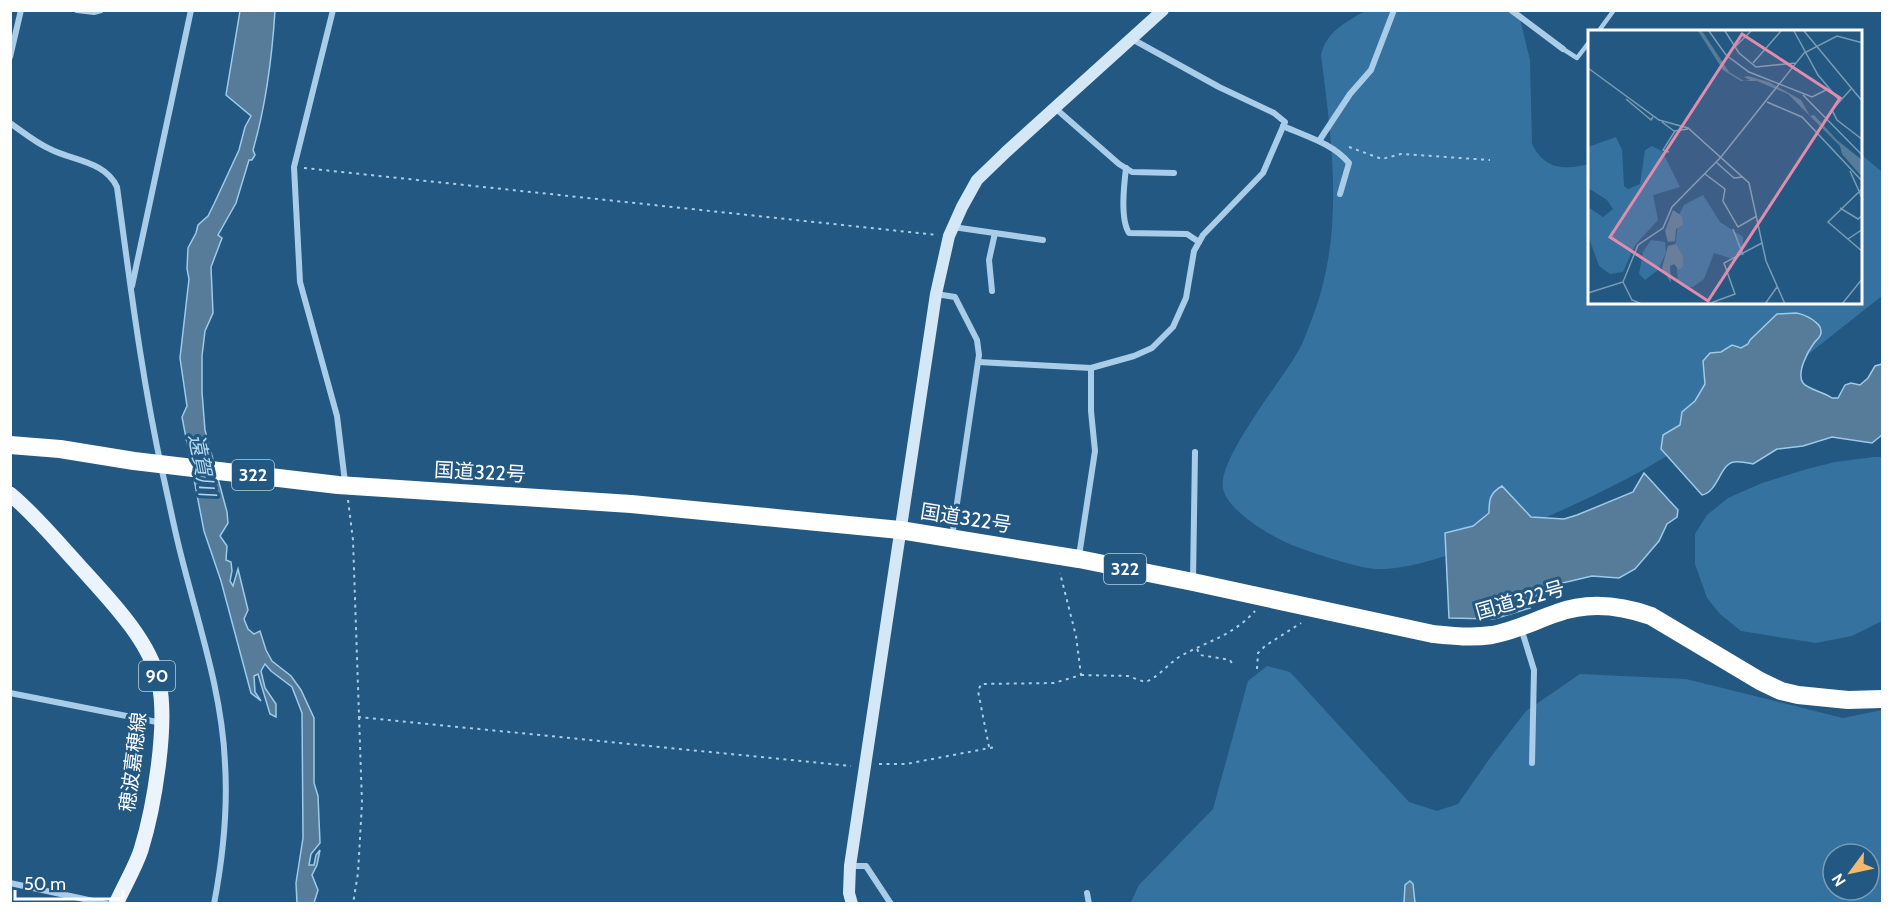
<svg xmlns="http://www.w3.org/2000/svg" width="1893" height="914" font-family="Cabin,'Noto Sans JP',sans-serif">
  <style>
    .green { fill: #36729f; fill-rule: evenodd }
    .water { fill: #567c99; stroke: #9dcae9; stroke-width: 1.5 }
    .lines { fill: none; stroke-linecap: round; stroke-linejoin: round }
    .path { stroke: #a9cde8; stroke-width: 2; stroke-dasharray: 3 4.5; stroke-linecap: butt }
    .lane { stroke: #a9cde8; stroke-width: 4.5 }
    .street { stroke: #a9cde8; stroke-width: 6 }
    .secondary { stroke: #d3e7f6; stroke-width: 12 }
    .primary { stroke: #ebf4fd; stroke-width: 15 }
    .highway { stroke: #fff; stroke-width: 18 }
    .labels { text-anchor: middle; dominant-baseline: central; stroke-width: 6; stroke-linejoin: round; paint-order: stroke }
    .shield { fill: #225881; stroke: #bdcdd9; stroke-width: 1.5 }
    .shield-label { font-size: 18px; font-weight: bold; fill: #fff }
    .street-label { font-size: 20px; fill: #fff; stroke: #225881 }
    .water-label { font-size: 21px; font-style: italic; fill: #b4d7ef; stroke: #225881 }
    .inset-road { fill: none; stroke: #7a9bb3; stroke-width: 1.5 }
    .view { fill: #e08cad; fill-opacity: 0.15; stroke: #e08cad; stroke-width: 3 }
    .inset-edge { fill: none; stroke: #fff; stroke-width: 3 }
  </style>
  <rect width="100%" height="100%" fill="#225881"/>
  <!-- green -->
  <g class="green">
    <path d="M1365,11H1518L1530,60L1532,144C1545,170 1564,170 1590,164V303H1862V155L1882,172V296C1819,345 1758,397 1691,441C1630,481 1562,512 1493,539C1462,551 1409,571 1375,569C1355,567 1312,553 1292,545C1272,537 1227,511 1223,488C1217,461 1280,382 1296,355C1303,344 1308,329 1313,316C1345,232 1332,142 1321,55C1326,32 1346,22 1365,11Z"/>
    <path d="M1874,457H1882V621L1852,636L1816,643L1741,631L1720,614L1707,598L1695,564V534L1707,515L1728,498L1762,483L1807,469L1835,462Z"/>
    <path d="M1267,666L1290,672L1409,802L1437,811L1458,804L1490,758L1526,711L1580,674L1686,679L1843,718L1882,710V903L1130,904L1139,885L1213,809L1248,681ZM1833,854H1869V890H1833Z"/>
  </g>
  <!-- water -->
  <g class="water">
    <path d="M240,11H275C272,58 266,105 253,150L255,155L252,160H249L236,203L218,235L222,238L211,267L213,313L205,331L202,356V392L205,430L227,512L228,523L220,536L227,546L226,560L231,562L232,571L230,581L233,586L238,569L248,610L244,619L248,629L254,634L260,631L266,650L272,661L291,676L301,690L314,718V783L318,796L320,843L311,854L309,865H314L316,855L320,850L317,865L312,875L318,890L314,903H297L296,883L303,838L302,713L292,687L271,671L265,664L261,671L265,688L276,704V717L270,714L258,674L254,676L255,692L261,701L251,693L221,581L204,531L182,417L187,406L180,358L189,279L187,269L188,248L196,233L198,225L208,216L214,204L239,150L245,127L251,116L226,95Z"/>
    <path d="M1796,313C1803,314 1807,316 1813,320C1817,323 1821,326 1821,331C1822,337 1817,339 1814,343C1808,351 1796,373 1803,383C1807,389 1824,392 1832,398H1838L1845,385L1851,383L1860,385L1868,378L1875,366L1882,364V435L1872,443L1832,437L1803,446L1777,449L1753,464C1748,463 1740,461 1734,462C1720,464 1718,492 1702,495L1661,449L1663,435L1680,425L1682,412L1695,401L1705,384L1703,361L1710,353L1721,352L1732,345L1741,348L1748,344L1750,340L1777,314Z"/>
    <path d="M1644,473L1678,510L1677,517L1667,524L1659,541L1635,569L1619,578L1592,576L1550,586L1526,603L1530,608L1494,619L1449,618L1445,533L1473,526L1489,513C1489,499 1490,493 1502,486L1531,517L1564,519L1577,515L1633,492Z"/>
    <path d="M1410,881L1413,884L1415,903H1404L1405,885Z"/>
  </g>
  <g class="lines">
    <!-- path -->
    <g class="path">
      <path d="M1349,147L1382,159L1401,154L1490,160"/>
      <path d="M304,168L937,235"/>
      <path d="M348,500L353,540L362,803L358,873L353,904"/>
      <path d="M1197,649L1200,655L1230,660L1233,665"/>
      <path d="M1257,669L1258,653L1265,646L1301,623"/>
      <path d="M1081,675L1128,676L1145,682C1159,677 1167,665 1179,657C1209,640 1231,637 1255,611"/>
      <path d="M358,717L851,766"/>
      <path d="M989,747L978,691L981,684L1054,683L1081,675L1076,636L1060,573"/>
      <path d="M879,764H906L995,747"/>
    </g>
    <!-- lane -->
    <g class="lane">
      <path d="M1598,32L1614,10"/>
      <path d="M1563,49L1577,58L1590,41"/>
    </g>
    <!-- street -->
    <g class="street">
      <path d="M77,10L94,12L101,10"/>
      <path d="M333,10L294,167L300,282L337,416L345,482"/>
      <path d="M1511,10L1563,49"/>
      <path d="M10,57L21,10"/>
      <path d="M1055,108L1119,164L1132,172L1174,173"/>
      <path d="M10,123C23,132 36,143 50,149C73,161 105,161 117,187C130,283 142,380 163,475C169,501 174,528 181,555C198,623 222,692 225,763C228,811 223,857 214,904"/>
      <path d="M1283,126C1307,137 1332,143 1349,163L1340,194"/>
      <path d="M1319,141L1350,94L1371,70L1394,10"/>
      <path d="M1126,168C1124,185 1120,219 1129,233L1187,234L1199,242"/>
      <path d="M953,227L1043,240"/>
      <path d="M132,286L191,10"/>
      <path d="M992,291L989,260L995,233"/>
      <path d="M936,294L955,297L977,340L979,355L952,537"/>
      <path d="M978,362L1091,368"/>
      <path d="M1079,556L1095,451L1091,411V368L1134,356L1152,348L1173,327L1186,298L1194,251L1203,235L1263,173L1285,122L1274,113L1219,87L1132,39"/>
      <path d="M1193,581L1195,452"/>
      <path d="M1521,628L1534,670L1532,763"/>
      <path d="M10,693L162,723"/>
      <path d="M850,866H866L891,904"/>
      <path d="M10,883L107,904"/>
      <path d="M1087,893L1089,904"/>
    </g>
    <!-- secondary -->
    <path class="secondary" d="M852,904L849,893L850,866L936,294L949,236L962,207L977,180L1006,152L1163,10"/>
    <!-- primary -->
    <path class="primary" d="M10,494C33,513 54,538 74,560C103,593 150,638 159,683C168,725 154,808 141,850C135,868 124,886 116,904"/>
    <!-- highway -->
    <path class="highway" d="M10,445L60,449L134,461L338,485L631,504L900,530L1079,559L1193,582L1433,634C1453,636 1472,638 1492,635C1515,631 1536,620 1557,613C1589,601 1620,605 1651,616L1760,681L1781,691L1798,695L1848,700L1882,699"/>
  </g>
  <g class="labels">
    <!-- shield labels -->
    <g class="shield">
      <rect x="232" y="460" width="42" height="30" rx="4.5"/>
      <rect x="1104" y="554" width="42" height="30" rx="4.5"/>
      <rect x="139" y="661" width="36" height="30" rx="4.5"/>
    </g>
    <g class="shield-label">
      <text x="253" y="475">322</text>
      <text x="1125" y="569">322</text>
      <text x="157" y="676">90</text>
    </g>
    <!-- street labels -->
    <g class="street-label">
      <text transform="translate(480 472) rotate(3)">国道322号</text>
      <text transform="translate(966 518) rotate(9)">国道322号</text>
      <text transform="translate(1520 600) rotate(-16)">国道322号</text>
      <text transform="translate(133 762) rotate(-83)">穂波嘉穂線</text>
    </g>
    <!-- water labels -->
    <g class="water-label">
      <text transform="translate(202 465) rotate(79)">遠賀川</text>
    </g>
  </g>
  <!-- overview -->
  <g transform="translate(1588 30)">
    <rect width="274" height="274" fill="#225881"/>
    <path d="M28,107L34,120L36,156L40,159L52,154L57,120L64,116L74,121L92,157L65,165L70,190L47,215L35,242L22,244L11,236L0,205V177L15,187L25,179L19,170L0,158V117ZM115,165L132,192L155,207V222L148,230L126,223L116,249L105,257H95L90,252L87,218L91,185L96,175ZM63,210L77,212L78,223L70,240L57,250L51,244L55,222Z" fill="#36729f"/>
    <path d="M110,1H114L141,42L156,51L162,50L156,47L160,46L181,52L213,70L222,86L226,85L249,110L274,130V147L254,124L252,116L200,64L169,51H153L135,40ZM85,180L94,186L95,195L88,199L87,211L80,212L77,201ZM88,214L95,226V236L91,240L86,234L82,236L83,253L74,238L80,216Z" fill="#567c99"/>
    <path class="inset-road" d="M121,1L138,25L161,42L224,67L240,59M137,1L151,23L168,37L208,33M206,1L230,45L251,70M216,1L275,72M147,17L163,1M165,33L193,1M0,38L71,90L100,98L161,153L178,231L197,274M263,59L244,80L249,90L275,110M215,65L275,126M38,69L63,90L65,87M179,72L214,87L275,152M74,92L86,101L100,99M81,122L75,120L87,101M128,132L146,148L155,147M262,141L275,170M117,144L137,159L135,171L150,197L169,186M275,158L240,192L275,222M252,178L270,189L275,185M145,199L155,225M260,209L275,199M35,252L44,270L54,274M0,263L35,252L50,215L75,198L84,177L133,127L216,23L249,6L275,13M120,274L147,264L136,233L174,213M177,274L189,257M254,274L275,248"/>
    <path class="view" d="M154,4L252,68L120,271L22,207Z"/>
    <rect width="274" height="274" class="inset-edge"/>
  </g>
  <!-- border -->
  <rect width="1893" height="914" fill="none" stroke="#ffffff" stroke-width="24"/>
  <!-- north arrow -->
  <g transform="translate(1851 872) rotate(237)"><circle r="28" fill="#225881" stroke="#7a9bb3" stroke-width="1.5"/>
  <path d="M0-4.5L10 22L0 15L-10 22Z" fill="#f3ba6b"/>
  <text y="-9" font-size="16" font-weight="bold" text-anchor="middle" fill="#ffffff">N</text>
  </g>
  <!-- scale -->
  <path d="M15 890v9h108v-9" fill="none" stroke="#ffffff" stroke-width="3"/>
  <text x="24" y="890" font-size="18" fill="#ffffff" stroke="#225881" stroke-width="4.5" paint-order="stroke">50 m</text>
</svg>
